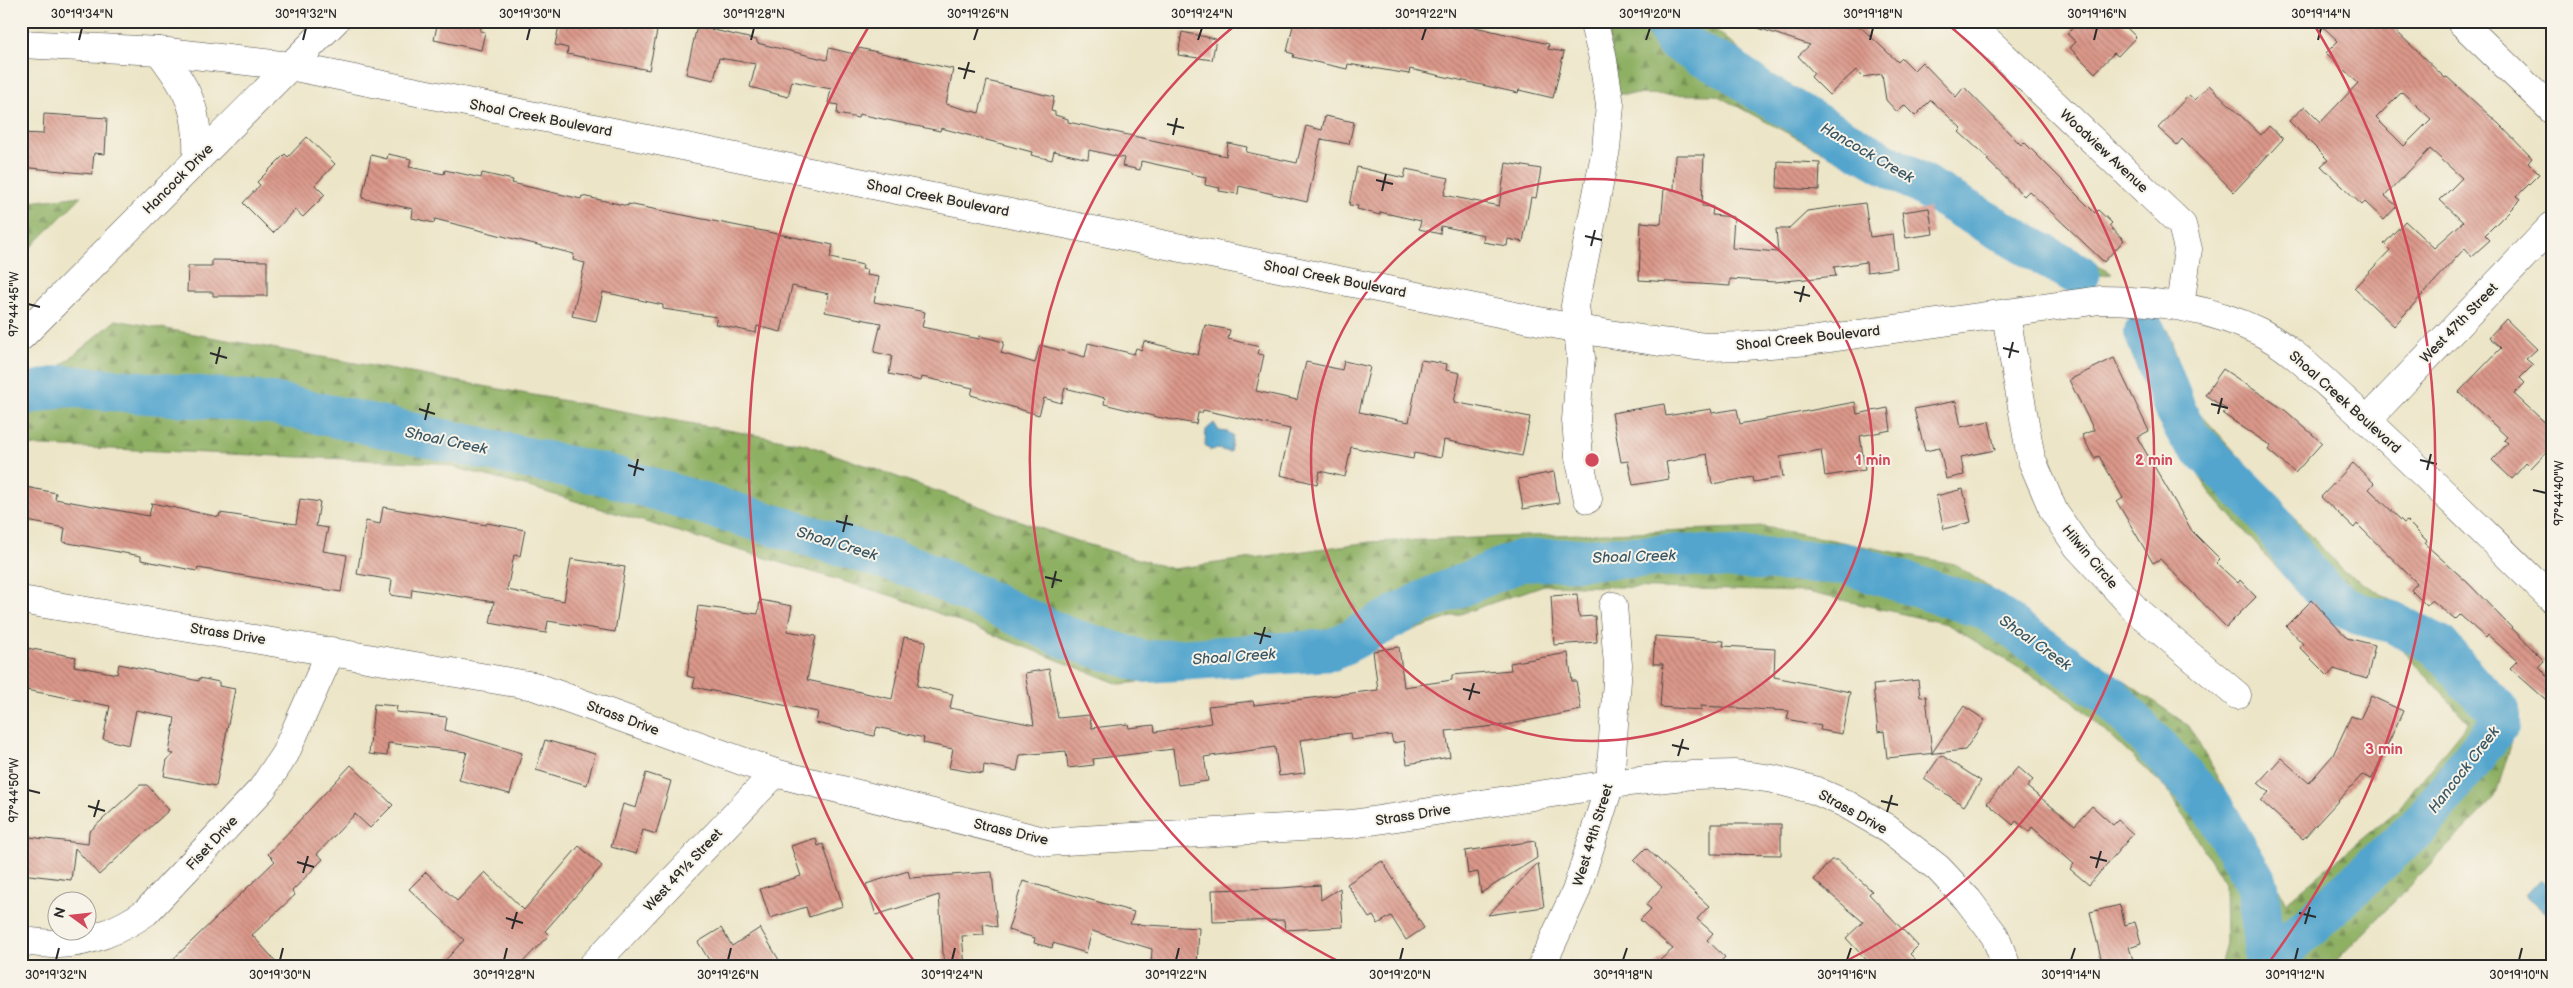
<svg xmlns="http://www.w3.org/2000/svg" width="2573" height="988" font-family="'Balsamiq Sans',sans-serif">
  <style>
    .forest { fill: url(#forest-firs); stroke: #5c6e47 }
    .water { fill: #52a5cd; stroke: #3e687c }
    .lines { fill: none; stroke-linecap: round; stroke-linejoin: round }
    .river { stroke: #52a5cd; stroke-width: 42 }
    .building { fill: url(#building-back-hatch); fill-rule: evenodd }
    .minor-casing { stroke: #484742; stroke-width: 29 }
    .minor { stroke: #fff; stroke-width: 28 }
    .ticks { fill: none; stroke: #2b2b2b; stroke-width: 2 }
    .ring { fill: none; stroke: #d1495b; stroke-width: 2.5 }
    .labels { text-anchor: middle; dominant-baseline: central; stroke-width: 4; stroke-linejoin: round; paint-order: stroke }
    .street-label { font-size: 14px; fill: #2b2b2b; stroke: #f7f3e8 }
    .water-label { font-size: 15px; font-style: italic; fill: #395664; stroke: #f7f3e8 }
    .centre { fill: #d1495b; stroke: #f7f3e8; stroke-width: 2.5 }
    .ring-label { font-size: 15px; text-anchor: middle; font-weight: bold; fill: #d1495b; stroke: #f7f3e8; stroke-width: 4; stroke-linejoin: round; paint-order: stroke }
    .neatline { fill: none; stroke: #2b2b2b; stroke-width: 2 }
    .ticks-label { font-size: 12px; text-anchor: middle; fill: #2b2b2b }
  </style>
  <defs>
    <pattern id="forest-firs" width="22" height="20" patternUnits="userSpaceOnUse" patternTransform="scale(1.25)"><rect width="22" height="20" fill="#8eb063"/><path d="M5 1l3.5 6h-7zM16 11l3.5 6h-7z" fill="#748f52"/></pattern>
    <pattern id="building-back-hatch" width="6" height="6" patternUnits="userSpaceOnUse" patternTransform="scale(1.25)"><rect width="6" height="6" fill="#db988a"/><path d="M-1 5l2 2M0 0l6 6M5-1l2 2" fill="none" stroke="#b27c71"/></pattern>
  </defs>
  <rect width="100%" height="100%" fill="#f7f3e8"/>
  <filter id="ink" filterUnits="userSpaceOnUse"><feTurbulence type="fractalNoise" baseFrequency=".02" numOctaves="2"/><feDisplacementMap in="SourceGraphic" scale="10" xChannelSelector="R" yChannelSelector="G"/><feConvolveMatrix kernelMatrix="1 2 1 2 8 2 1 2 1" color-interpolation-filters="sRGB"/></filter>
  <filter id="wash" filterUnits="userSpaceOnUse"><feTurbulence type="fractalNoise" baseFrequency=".0096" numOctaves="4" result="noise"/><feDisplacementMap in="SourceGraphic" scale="20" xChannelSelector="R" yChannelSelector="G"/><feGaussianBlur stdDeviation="1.12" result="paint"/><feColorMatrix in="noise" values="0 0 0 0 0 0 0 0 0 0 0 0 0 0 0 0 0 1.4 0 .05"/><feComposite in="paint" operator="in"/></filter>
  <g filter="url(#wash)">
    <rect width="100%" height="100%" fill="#ece5c7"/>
    <!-- forest -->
    <g class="forest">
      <path d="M1607,21H1706L1760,68L2112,274L2051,281L2009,251L1716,95L1617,94Z"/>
      <path d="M82,196L21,257V203Z"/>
      <path d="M116,320L805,444L1076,541L1173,569L1370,542L1765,527L1955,564L2189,726L2286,902L2399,808L2468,722L2399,646L2355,625L2282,574L2210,492L2156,411L2128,337L2167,329L2195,408L2343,571L2421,618L2521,712L2495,797L2331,967H2220L2226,942L2225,883L2166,788L2072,700L1947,624L1807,592L1544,585L1368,646L1326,666L1119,684L899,598L532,488L438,463L21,445V399Z"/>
    </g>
    <!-- water -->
    <g class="water">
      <path d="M1214,423L1219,431L1228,432L1233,436L1230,452L1218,449L1210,450L1205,445L1206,430Z"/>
      <path d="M2541,879L2552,889V918L2526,895Z"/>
    </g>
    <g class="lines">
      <!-- river -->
      <g class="river">
        <path d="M1664,21L1674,39L1700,55L1729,68L1759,91L2079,275"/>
        <path d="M2145,332L2177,414L2190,437L2266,513L2297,560L2328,596L2359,614L2392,622L2438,645L2467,679L2500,711V723L2425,820L2266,966"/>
        <path d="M21,395L64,386L271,403L611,476L916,568L1065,637L1145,662L1332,650L1426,600L1520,561L1686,555L1848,564L1986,609L2109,695L2213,808L2258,886L2266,967"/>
      </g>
    </g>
    <g id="blocks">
      <!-- building -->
      <g class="building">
        <path d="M438,21H482L480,31L485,32L481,50L434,40Z"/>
        <path d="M560,21H598L618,25V21H659L649,70L567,54L568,48L555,45Z"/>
        <path d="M1294,21H1449L1549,44L1548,49L1564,52L1553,98L1519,90L1518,93L1410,69L1409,74L1348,64L1347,69L1293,57L1294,54L1287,52Z"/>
        <path d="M1750,21H1854L1898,62L1902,58L1914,70L1922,62L1956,97L1964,87L2021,145L2024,142L2095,213L2098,210L2112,223L2109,226L2124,240L2104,262L2029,191L2024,196L1987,160L1989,159L1959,132L1962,129L1931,100L1915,116L1904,105L1897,112L1886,100L1882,74L1863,77L1856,70L1829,95L1811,77L1814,73L1798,56L1810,45L1749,25Z"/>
        <path d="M2079,21H2120L2136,37L2118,56L2114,53L2095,73L2070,48L2076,42L2067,34Z"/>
        <path d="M2317,21H2404L2395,30L2445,78L2447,77L2499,124L2532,158L2528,163L2539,174L2517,196L2521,199L2485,235L2490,240L2472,256L2465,248L2394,326L2354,288L2390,250L2384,244L2405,221L2434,248L2463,222L2440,200L2462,178L2430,149L2385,196L2397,206L2384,220L2365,202L2362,205L2321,166L2328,160L2289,121L2305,106L2321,122L2358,83L2326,53L2338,41ZM2402,92L2431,119L2404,146L2376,118Z"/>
        <path d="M697,26L757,40V43L827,60L829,48L854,54L859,48L908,59L953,69L946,104L979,113L987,81L1054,97L1051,111L1055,112V115L1068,119V122L1226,156L1228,143L1247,147L1246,152L1297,163L1306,126L1322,130L1325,116L1354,122L1349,144L1321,139L1307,202L1239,186L1238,194L1219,191L1220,188L1205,185L1206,177L1191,174V172L1141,161L1140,170L1122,166L1124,158L1089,150L1088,159L1054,151L1052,160L1031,155L1032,152L941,128L940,131L859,114L858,118L837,114L838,105L828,103L831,89L792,81L788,97L750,87L756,64L719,58L714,80L686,74Z"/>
        <path d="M1182,32L1216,39L1212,60L1178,55Z"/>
        <path d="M2209,85L2261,135L2269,126L2283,139L2234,192L2182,139L2177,145L2158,128L2189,95L2195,100Z"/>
        <path d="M44,114L107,118L105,154L94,153L92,174L21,167V133L43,134Z"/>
        <path d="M307,137L335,164L315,185L325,195L303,217L295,210L273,233L243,203L260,185L257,182L285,154L288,157Z"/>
        <path d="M388,154L411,159L409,167L444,174L445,170L481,178L482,173L513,180L512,183L581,199L582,196L628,206V204L833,245L830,258L863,265L862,269L867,270L866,275L879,277L874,302L925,312L922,327L979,339L980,336L1004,342L1001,353L1035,363L1040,345L1085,357L1088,343L1134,354L1136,348L1142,350L1144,341L1198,355L1205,325L1230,330L1228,339L1260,347L1258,354L1264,355L1256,391L1297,400L1306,362L1342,370L1344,361L1370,367L1359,412L1409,422L1421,360L1447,364L1446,370L1460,373L1454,402L1530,417L1522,456L1444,440L1441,458L1414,453L1413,459L1351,447L1345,477L1320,471L1317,484L1280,475L1290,429L1203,410L1202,413H1198L1196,424L1157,417L1104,404L1105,398L1065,388L1061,403L1044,398L1039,415L971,395L973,388L922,377L921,381L889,374L892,356L874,352L881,323L825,312L829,294L792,286L781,332L757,326L756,333L715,324L717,317L663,309V305L603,292L596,321L572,316L585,263L573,260L574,254L435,219L434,223L412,218L413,209L362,198L371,155L387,159Z"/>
        <path d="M1675,155H1704L1702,206L1713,207L1712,215L1734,217L1732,248L1778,252L1776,229H1788L1807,211L1865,203L1870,237L1893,234L1897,268L1867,272L1866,262L1834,267L1836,276L1775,282L1730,279V286L1639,280L1641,222L1661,224L1664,189L1674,190Z"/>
        <path d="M1778,161L1820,163L1819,190L1777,188Z"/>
        <path d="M1506,163L1541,169L1536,198L1531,197L1523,242L1508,239L1507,246L1483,242L1484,235L1441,226L1440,234L1419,229L1421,221L1380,212V215L1357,209L1358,206L1349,205L1357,167L1404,178L1406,169L1449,178L1444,195L1499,206Z"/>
        <path d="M1929,208L1933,234L1906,238L1902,212Z"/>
        <path d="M212,260L267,261V296H213V292H187L188,266H212Z"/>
        <path d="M2506,319L2537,349L2526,359L2533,365L2520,378L2525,383L2514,394L2552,429V446L2531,468L2526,463L2512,479L2492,460L2508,443L2504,440L2507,437L2459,392L2501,348L2489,337Z"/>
        <path d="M2114,358L2149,431L2137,437L2192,531L2220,559L2216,563L2238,583L2240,580L2256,597L2226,627L2160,559L2153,563L2117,502L2123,498L2099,456L2094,458L2082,435L2094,430L2069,380Z"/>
        <path d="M2223,369L2286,411L2322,443L2295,473L2268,450L2271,446L2223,414L2226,409L2205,395Z"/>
        <path d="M1956,401L1961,427L1989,421L1995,450L1961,457L1964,475L1946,479L1940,448L1925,451L1914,409Z"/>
        <path d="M1855,402L1857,414L1888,408L1891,430L1860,436L1865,470L1825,476L1821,450L1780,457L1783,477L1754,482L1753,477L1712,484L1707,454L1666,462L1669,479L1633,485L1628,461L1621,462L1612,413L1664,404L1666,416L1711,409L1712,413L1737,409L1740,424Z"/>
        <path d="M2353,463L2374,483L2369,489L2404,523L2407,521L2427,541L2425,544L2467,582L2544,661L2539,666L2552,682V705L2510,668L2517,661L2488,635L2486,638L2460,615L2455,620L2432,600L2427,606L2411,590L2417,583L2357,524L2354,528L2321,497Z"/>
        <path d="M1554,472L1559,503L1523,509L1518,479Z"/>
        <path d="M21,486L56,493L55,499L149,516L152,503L219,517L220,513L296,524L300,499L320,502L316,526L328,528L323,551L347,555L341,592L198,568L197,571L141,560V556L63,542L65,528L21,520Z"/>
        <path d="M1963,489L1971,522L1944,529L1936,496Z"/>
        <path d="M383,507L486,525L487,523L525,530L520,556L514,555L507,590L564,601L571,559L625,567L615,632L548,621L546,633L534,631L490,623L494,602L412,589L411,598L390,595L392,580L357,574L366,521L380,524Z"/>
        <path d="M1577,594L1579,617L1595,616L1597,642L1554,645L1551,596Z"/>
        <path d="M760,600L792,606L787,631L816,636L807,680L892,699L904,637L926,641L917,686L953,694L950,708L1034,725L1025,673L1049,669L1058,718L1089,715L1092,728L1128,724L1129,728L1154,725L1155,732L1211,723L1208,706L1253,701L1254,705L1378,690L1373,651L1399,647L1404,687L1452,680V675L1511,670L1510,663L1568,653L1572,681H1576L1581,710L1506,725L1446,731L1450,757L1407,764L1404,741L1393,743L1391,735L1351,740L1350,733L1300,740L1305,773L1279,776L1275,747L1204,757L1208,781L1178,785L1173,749L1093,759L1094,765L1068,768L1066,751L1020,755L1017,771L984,765L983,774L949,768L953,749L923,743L924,738L877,727L874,736L816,723L818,712L693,687L695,678L687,676L698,606L758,614Z"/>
        <path d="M2312,600L2347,638L2375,645L2367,679L2334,669L2328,676L2300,648L2303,644L2286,626Z"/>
        <path d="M1655,636L1724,641L1723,646L1775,649L1774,677L1850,692L1842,734L1820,730L1821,726L1787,719L1789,711L1701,706V710L1660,707L1663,664H1653Z"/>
        <path d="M21,647L76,657L74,666L117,674L119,664L199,681V678L219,682V686L235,689L216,786L164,776L167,760L174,754L169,753L175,718L136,710L129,745L103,739L110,706L21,689Z"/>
        <path d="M1918,680L1920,697L1926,696L1932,753L1964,706L1985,720L1965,750L1887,758L1884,731L1878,732L1873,685Z"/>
        <path d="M2371,696L2403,711L2372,779L2362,775L2303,839L2261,801L2269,792L2258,783L2281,758L2309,783L2333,755L2351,716L2360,719Z"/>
        <path d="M374,704L397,706L396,712L447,717L445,730L522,753L510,794L459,780L467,752L388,743L387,756L369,754Z"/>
        <path d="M545,740L595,754L587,785L536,770Z"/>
        <path d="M1941,755L1981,781L1964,806L1924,779Z"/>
        <path d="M351,765L393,805L370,828L355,814L317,854L323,859L292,891L295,895L252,935L281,967H165L275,861L268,854Z"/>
        <path d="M2018,767L2033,780L2027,787L2075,825L2092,806L2113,825L2118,820L2133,834L2089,885L2070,869L2074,864L2032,827L2029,832L2016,821L2013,825L1987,803Z"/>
        <path d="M646,773L671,781L656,834L643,830L636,854L611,847L623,804L636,808Z"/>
        <path d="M140,785H147L169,810L99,875L75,848L71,880L21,874V836L88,844L89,832Z"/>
        <path d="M1711,824H1781V855L1711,854Z"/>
        <path d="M816,838L818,846L823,844L843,906L809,917L806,907L770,918L760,889L801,876L791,846Z"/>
        <path d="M1535,841L1537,858L1481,893L1478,872L1468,874L1465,851Z"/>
        <path d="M579,846L602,866L545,931L549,935L518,967H439L464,940L409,889L426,872L457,901L485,872L524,910Z"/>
        <path d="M1646,848L1709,906L1697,919L1713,933L1707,940L1725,957L1716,967H1652L1673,949L1640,920L1651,909L1646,905L1662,887L1634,860Z"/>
        <path d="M1831,860H1838L1872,891L1869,894L1918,946L1910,954L1923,967H1873L1846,938L1863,922L1814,880Z"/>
        <path d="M1382,861L1424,928L1406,940L1391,916L1378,924L1373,916L1369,918L1347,884Z"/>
        <path d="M1538,863L1544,907L1488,915Z"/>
        <path d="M908,871L910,878L992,872L997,927L983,923L984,935L962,936L965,967H944L939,895L876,915L866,884Z"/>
        <path d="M1023,881L1134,912L1130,924L1199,928L1197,967L1151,966L1152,949L1092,931L1086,953L1053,943L1052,948L1034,943L1035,938L1008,930Z"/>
        <path d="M1320,885L1321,900L1340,888L1343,927L1285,930L1284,920L1213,922L1212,890L1282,888Z"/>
        <path d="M2120,905L2125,925L2135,922L2141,943L2129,947L2134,963L2120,967H2103L2090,912Z"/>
        <path d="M721,928L732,946L760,928L779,960L768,967H698L709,960L698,942Z"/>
      </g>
    </g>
  </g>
  <g filter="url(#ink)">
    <use href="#blocks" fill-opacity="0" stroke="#484742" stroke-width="1"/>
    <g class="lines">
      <defs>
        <g id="minor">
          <path d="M1967,21L2182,225L2188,249L2180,306"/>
          <path d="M2460,21L2552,110"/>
          <path d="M21,44L159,51L290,66L1578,329L1660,342L1706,347L1746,346L1809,341L2100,300C2154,300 2208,307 2258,331C2292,348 2319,377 2347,402C2417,465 2484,533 2552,599"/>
          <path d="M159,51C189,92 199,108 197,159"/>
          <path d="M2006,315L2031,458L2054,512L2078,547L2138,612L2237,695"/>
          <path d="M21,337L335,21"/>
          <path d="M2367,420L2552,226"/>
          <path d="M1588,499L1579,457L1576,420L1581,358L1575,306L1606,149L1610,105L1602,54L1593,21"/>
          <path d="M21,600L534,686L775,773L1048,842L1352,824L1610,784L1693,775L1736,774L1773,779L1814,790L1846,804L1885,827L1938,868L1968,900L1995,936L2007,967"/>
          <path d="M21,941C33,942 45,944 56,944C86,945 122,929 146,912L262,789L285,754L331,651"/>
          <path d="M591,967L775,773"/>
          <path d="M1541,967L1576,891L1610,784L1618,665L1613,606"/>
        </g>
      </defs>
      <!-- minor casing -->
      <use href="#minor" class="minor-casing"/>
      <!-- minor -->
      <use href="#minor" class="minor"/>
    </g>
  </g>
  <!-- ticks -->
  <path class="ticks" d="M79,40L82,28M303,40L306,28M527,40L530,28M751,40L754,28M974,40L978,28M1198,40L1202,28M1422,40L1426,28M1646,40L1650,28M1870,40L1873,28M2094,40L2097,28M2318,40L2321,28M958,68L975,72M964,79L969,62M1167,124L1184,128M1173,135L1177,118M1376,180L1393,184M1382,191L1386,174M1585,236L1602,240M1591,246L1595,230M1794,292L1810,296M1800,302L1804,286M28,304L40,307M2003,348L2019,352M210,353L227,358M2009,358L2013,342M216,364L220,347M2211,404L2228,408M419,409L435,414M2218,414L2222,398M425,420L429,403M2420,460L2437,464M628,465L644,470M2427,470L2431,454M634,476L638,459M2533,490L2546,493M836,521L853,525M843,532L847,515M1045,577L1062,581M1052,588L1056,571M1254,633L1271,637M1260,644L1265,627M1463,689L1480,693M1469,700L1474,683M1672,745L1689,749M1678,756L1683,739M28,790L40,793M1881,801L1898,805M88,806L105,811M1887,812L1892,795M94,817L99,800M2090,857L2107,861M297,862L314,867M2096,868L2101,851M303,873L308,856M2299,913L2316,917M506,918L523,923M2305,924L2310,907M512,929L517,912M56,960L59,948M280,960L283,948M504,960L507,948M728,960L731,948M952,960L955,948M1176,960L1179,948M1400,960L1403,948M1623,960L1627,948M1847,960L1851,948M2071,960L2075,948M2295,960L2298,948M2519,960L2522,948"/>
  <!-- distance rings -->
  <g class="ring">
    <circle cx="1592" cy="460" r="281"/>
    <path d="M1346 965A562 562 0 0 1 1238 23M1946 23A562 562 0 0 1 1838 965"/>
    <path d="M914 961A843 843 0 0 1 869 26M2315 26A843 843 0 0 1 2270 961"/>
  </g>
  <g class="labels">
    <!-- street labels -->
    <g class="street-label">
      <text transform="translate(541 118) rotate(11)">Shoal Creek Boulevard</text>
      <text transform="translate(2104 151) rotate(43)">Woodview Avenue</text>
      <text transform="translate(178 179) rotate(-45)">Hancock Drive</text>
      <text transform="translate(938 198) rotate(11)">Shoal Creek Boulevard</text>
      <text transform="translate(1335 279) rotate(11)">Shoal Creek Boulevard</text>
      <text transform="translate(2459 323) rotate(-46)">West 47th Street</text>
      <text transform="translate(1808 338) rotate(-6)">Shoal Creek Boulevard</text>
      <text transform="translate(2345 402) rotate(42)">Shoal Creek Boulevard</text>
      <text transform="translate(2090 557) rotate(50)">Hilwin Circle</text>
      <text transform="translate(228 634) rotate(9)">Strass Drive</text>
      <text transform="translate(623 718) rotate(20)">Strass Drive</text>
      <text transform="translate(1853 812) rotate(29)">Strass Drive</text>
      <text transform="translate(1413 815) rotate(-9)">Strass Drive</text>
      <text transform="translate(1011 832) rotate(13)">Strass Drive</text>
      <text transform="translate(1593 835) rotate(-73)">West 49th Street</text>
      <text transform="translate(212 843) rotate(-47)">Fiset Drive</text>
      <text transform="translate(683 870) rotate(-47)">West 49½ Street</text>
    </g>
    <!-- water labels -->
    <g class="water-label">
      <text transform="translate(1867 153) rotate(30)">Hancock Creek</text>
      <text transform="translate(446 441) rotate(12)">Shoal Creek</text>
      <text transform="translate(837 544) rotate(17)">Shoal Creek</text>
      <text transform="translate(1634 557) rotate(-2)">Shoal Creek</text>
      <text transform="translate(2035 643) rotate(35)">Shoal Creek</text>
      <text transform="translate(1234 657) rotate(-4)">Shoal Creek</text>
      <text transform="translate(2464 770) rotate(-52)">Hancock Creek</text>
    </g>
  </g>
  <circle cx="1592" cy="460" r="8" class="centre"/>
  <g class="ring-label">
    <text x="1873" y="465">1 min</text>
    <text x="2154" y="465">2 min</text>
    <text x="2384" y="754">3 min</text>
  </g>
  <!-- margin -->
  <rect width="2573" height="988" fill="none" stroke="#f7f3e8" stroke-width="55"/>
  <!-- north arrow -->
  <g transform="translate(72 916) rotate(285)"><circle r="24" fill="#f7f3e8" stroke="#a5a39c"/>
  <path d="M0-4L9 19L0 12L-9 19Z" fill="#d1495b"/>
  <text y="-8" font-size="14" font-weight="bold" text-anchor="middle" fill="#2b2b2b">N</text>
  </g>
  <rect x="28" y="28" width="2518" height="932" class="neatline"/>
  <g class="ticks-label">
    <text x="82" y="18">30°19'34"N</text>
    <text x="306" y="18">30°19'32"N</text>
    <text x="530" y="18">30°19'30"N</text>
    <text x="754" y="18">30°19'28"N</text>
    <text x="978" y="18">30°19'26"N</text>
    <text x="1202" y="18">30°19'24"N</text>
    <text x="1426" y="18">30°19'22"N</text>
    <text x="1650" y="18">30°19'20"N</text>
    <text x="1873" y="18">30°19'18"N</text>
    <text x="2097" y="18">30°19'16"N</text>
    <text x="2321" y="18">30°19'14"N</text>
    <text transform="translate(14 304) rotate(-90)" y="4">97°44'45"W</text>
    <text transform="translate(2559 493) rotate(-90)" y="4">97°44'40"W</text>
    <text transform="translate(14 790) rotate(-90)" y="4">97°44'50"W</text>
    <text x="56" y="979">30°19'32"N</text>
    <text x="280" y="979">30°19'30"N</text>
    <text x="504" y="979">30°19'28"N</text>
    <text x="728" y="979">30°19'26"N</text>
    <text x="952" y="979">30°19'24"N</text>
    <text x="1176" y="979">30°19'22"N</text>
    <text x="1400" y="979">30°19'20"N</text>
    <text x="1623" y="979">30°19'18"N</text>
    <text x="1847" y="979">30°19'16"N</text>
    <text x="2071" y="979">30°19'14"N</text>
    <text x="2295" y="979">30°19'12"N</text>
    <text x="2519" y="979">30°19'10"N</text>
  </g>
</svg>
